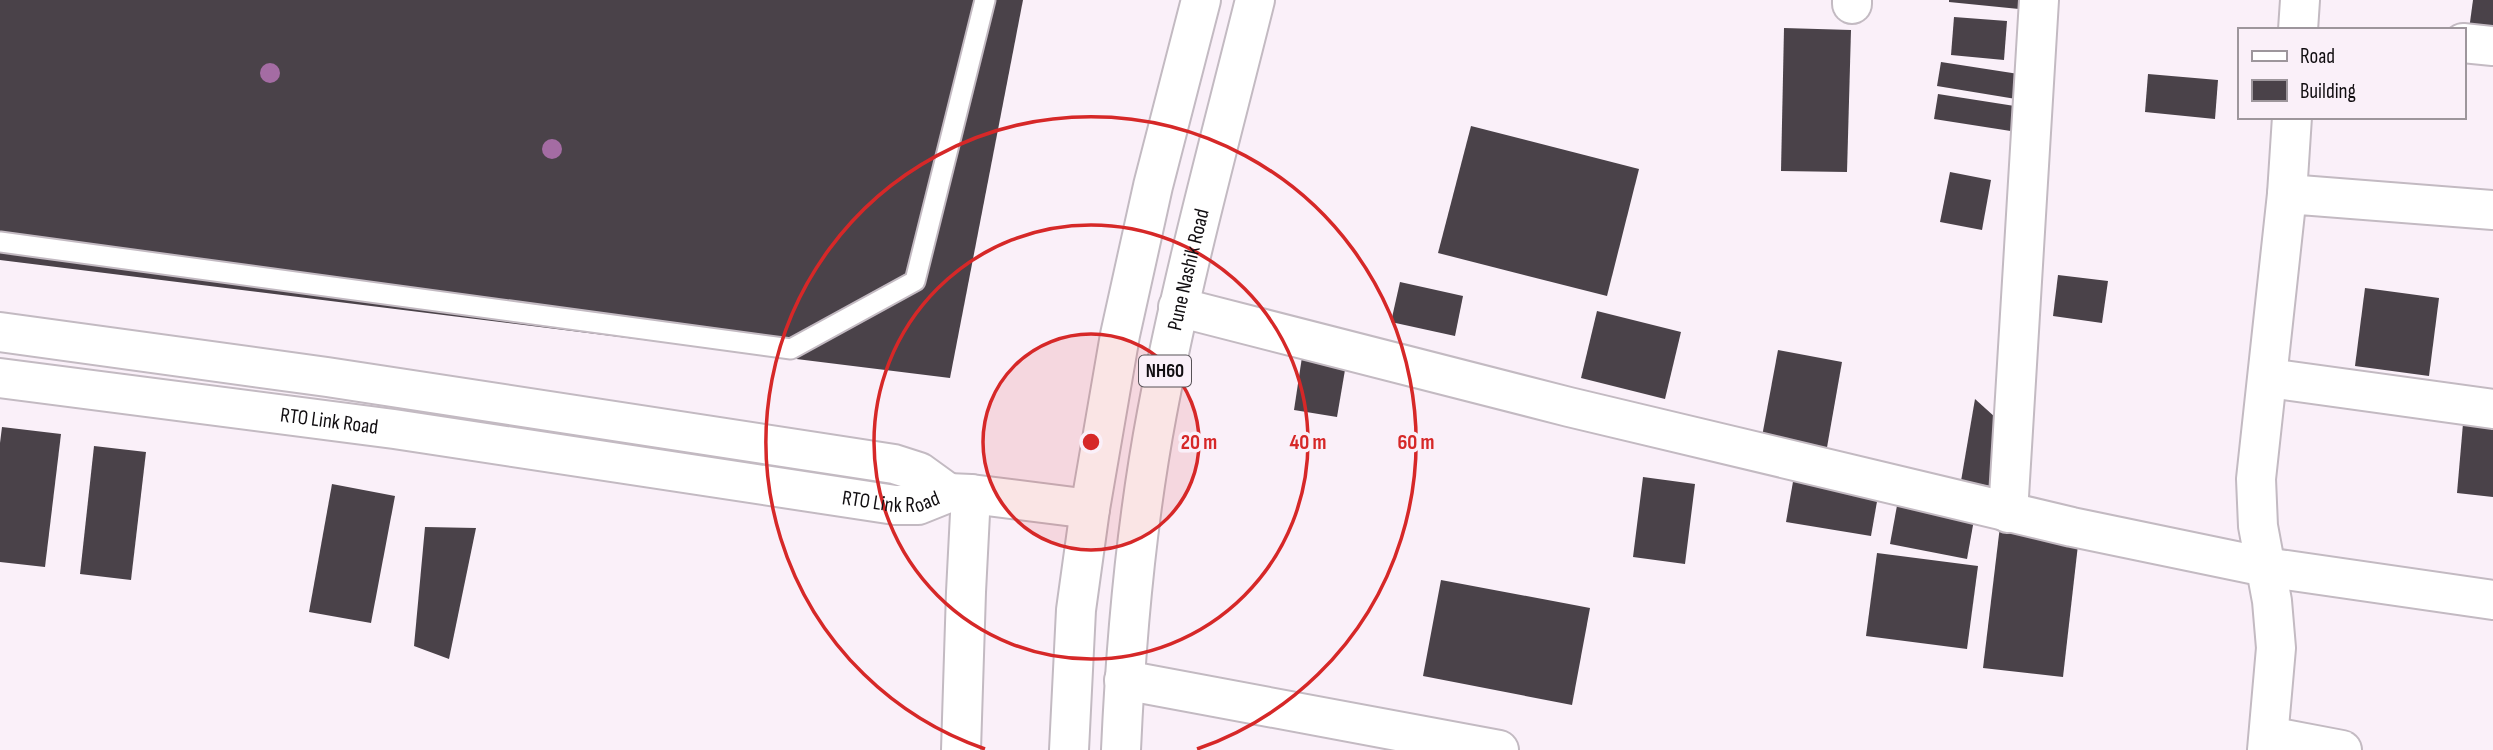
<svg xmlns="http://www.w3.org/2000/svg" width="2493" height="750" font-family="'Sofia Sans Condensed',sans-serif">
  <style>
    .building { fill: #4a4249 }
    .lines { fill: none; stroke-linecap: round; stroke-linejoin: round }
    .service-casing { stroke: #c3bac2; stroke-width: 23 }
    .minor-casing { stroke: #c3bac2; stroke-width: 42 }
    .secondary-casing { stroke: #c3bac2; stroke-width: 42 }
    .trunk-casing { stroke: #c3bac2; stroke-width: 42 }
    .service { stroke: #fff; stroke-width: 19 }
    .minor { stroke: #fff; stroke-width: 38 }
    .secondary { stroke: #fff; stroke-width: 38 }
    .trunk { stroke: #fff; stroke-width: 38 }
    .tree { fill: #a46ca3 }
    .ring { fill: none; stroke: #d62828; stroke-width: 3.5 }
    .labels { text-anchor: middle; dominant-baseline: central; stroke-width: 7; stroke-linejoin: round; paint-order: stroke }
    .shield { fill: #faf0f9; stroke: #575257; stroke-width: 2 }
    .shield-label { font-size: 19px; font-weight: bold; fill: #110e11 }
    .street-label { font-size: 21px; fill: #110e11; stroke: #faf0f9 }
    .centre { fill: #d62828; stroke: #faf0f9; stroke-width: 3.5 }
    .ring-label { font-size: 21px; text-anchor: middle; font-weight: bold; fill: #d62828; stroke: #faf0f9; stroke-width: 7; stroke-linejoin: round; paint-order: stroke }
  </style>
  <rect width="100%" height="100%" fill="#faf0f9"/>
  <!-- building -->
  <g class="building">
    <path d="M0,0H1023L950,378L0,260Z"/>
    <path d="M1949,0H2020L2019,9L1949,2Z"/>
    <path d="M2473,0H2493V40L2468,37Z"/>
    <path d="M1954,17L2007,21L2004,60L1951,55Z"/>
    <path d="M1784,28L1851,30L1847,172L1781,171Z"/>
    <path d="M1941,62L2025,75L2022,100L1937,86Z"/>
    <path d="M2148,74L2218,80L2215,119L2145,112Z"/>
    <path d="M1938,94L2021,107L2017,132L1934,119Z"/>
    <path d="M1471,126L1639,169L1607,296L1438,253Z"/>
    <path d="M1950,172L1991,180L1982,230L1940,222Z"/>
    <path d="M2058,275L2108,281L2102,323L2053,316Z"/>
    <path d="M1400,282L1463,296L1455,336L1391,322Z"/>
    <path d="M2365,288L2439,298L2429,376L2355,366Z"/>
    <path d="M1597,311L1681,332L1665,399L1581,378Z"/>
    <path d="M1778,350L1842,362L1826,453L1761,442Z"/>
    <path d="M1302,357L1346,364L1337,417L1294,410Z"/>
    <path d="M1975,399L2006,427L1996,487L1961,481Z"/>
    <path d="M2464,412L2493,414V497L2457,493Z"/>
    <path d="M2,427L61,434L45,567L0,562V443Z"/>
    <path d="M94,446L146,452L131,580L80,574Z"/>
    <path d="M1794,476L1879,490L1871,536L1786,522Z"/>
    <path d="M1643,477L1695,484L1685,564L1633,557Z"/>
    <path d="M332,484L395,496L371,623L309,612Z"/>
    <path d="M1898,500L1975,514L1967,559L1890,544Z"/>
    <path d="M2000,526L2079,536L2063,677L1983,668Z"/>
    <path d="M425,527L476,528L449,659L414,646Z"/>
    <path d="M1877,553L1978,566L1967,649L1866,636Z"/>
    <path d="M1441,580L1590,608L1572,705L1423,676Z"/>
  </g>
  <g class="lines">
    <defs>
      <path id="service" d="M0,242L791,349L915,281L985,0"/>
      <g id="minor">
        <path d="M1852,4V0"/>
        <path d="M2298,30L2300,0"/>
        <path d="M2463,43L2493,46"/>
        <path d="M2287,194L2292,117"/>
        <path d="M1178,307L1569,407L2072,527L2265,567L2493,600"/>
        <path d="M2269,378L2493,409"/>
        <path d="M2008,513L2039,0"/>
        <path d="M1124,680L1499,750"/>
        <path d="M2269,736L2342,750"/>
        <path d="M961,750L966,592L971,494"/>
        <path d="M2267,750L2276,648L2272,601L2258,526L2256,479L2287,194L2493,210"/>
      </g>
      <g id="secondary">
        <path d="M0,332L327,377L894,464L919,472L948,493"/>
        <path id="s1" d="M0,378L394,429L895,505H918L948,493L971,494L1090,509"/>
      </g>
      <g id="trunk">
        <path d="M1069,750L1076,610L1090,509L1120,335L1153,186L1201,0"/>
        <path id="s2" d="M1121,750C1126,637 1136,524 1157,413C1183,274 1221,137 1255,0"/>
      </g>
    </defs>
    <!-- service casing -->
    <use href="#service" class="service-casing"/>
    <!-- minor casing -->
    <use href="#minor" class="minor-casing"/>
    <!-- secondary casing -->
    <use href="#secondary" class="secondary-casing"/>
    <!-- trunk casing -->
    <use href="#trunk" class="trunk-casing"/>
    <!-- service -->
    <use href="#service" class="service"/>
    <!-- minor -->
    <use href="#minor" class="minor"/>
    <!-- secondary -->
    <use href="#secondary" class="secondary"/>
    <!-- trunk -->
    <use href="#trunk" class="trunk"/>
  </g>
  <!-- trees -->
  <g class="tree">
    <circle cx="270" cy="73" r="10"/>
    <circle cx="552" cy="149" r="10"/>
  </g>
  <!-- distance rings -->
  <circle cx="1091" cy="442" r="108" fill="#d62828" fill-opacity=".12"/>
  <g class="ring">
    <circle cx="1091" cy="442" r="108"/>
    <circle cx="1091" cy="442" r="217"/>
    <path d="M985 749A325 325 0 1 1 1197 749"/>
  </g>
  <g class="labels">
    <!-- shield labels -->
    <rect class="shield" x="1139" y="355.5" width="52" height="31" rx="5"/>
    <g class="shield-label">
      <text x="1165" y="371">NH60</text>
    </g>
    <!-- street labels -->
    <g class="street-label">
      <text stroke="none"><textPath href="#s2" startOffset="486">Pune Nashik Road</textPath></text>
      <text stroke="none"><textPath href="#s1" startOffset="332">RTO Link Road</textPath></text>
      <text stroke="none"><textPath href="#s1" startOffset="900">RTO Link Road</textPath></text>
    </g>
  </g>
  <circle cx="1091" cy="442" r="10" class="centre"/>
  <g class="ring-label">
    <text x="1199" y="449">20 m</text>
    <text x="1308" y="449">40 m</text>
    <text x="1416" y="449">60 m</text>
  </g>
  <!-- legend -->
  <rect x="2238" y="28" width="228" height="91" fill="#faf0f9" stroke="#9d969c" stroke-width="2"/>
  <rect x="2252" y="51" width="35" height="10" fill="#ffffff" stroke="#9d969c" stroke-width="2"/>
  <text x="2300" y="63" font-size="21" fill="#110e11">Road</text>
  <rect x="2252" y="80" width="35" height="21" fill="#4a4249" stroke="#9d969c" stroke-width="2"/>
  <text x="2300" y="98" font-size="21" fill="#110e11">Building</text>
</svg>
